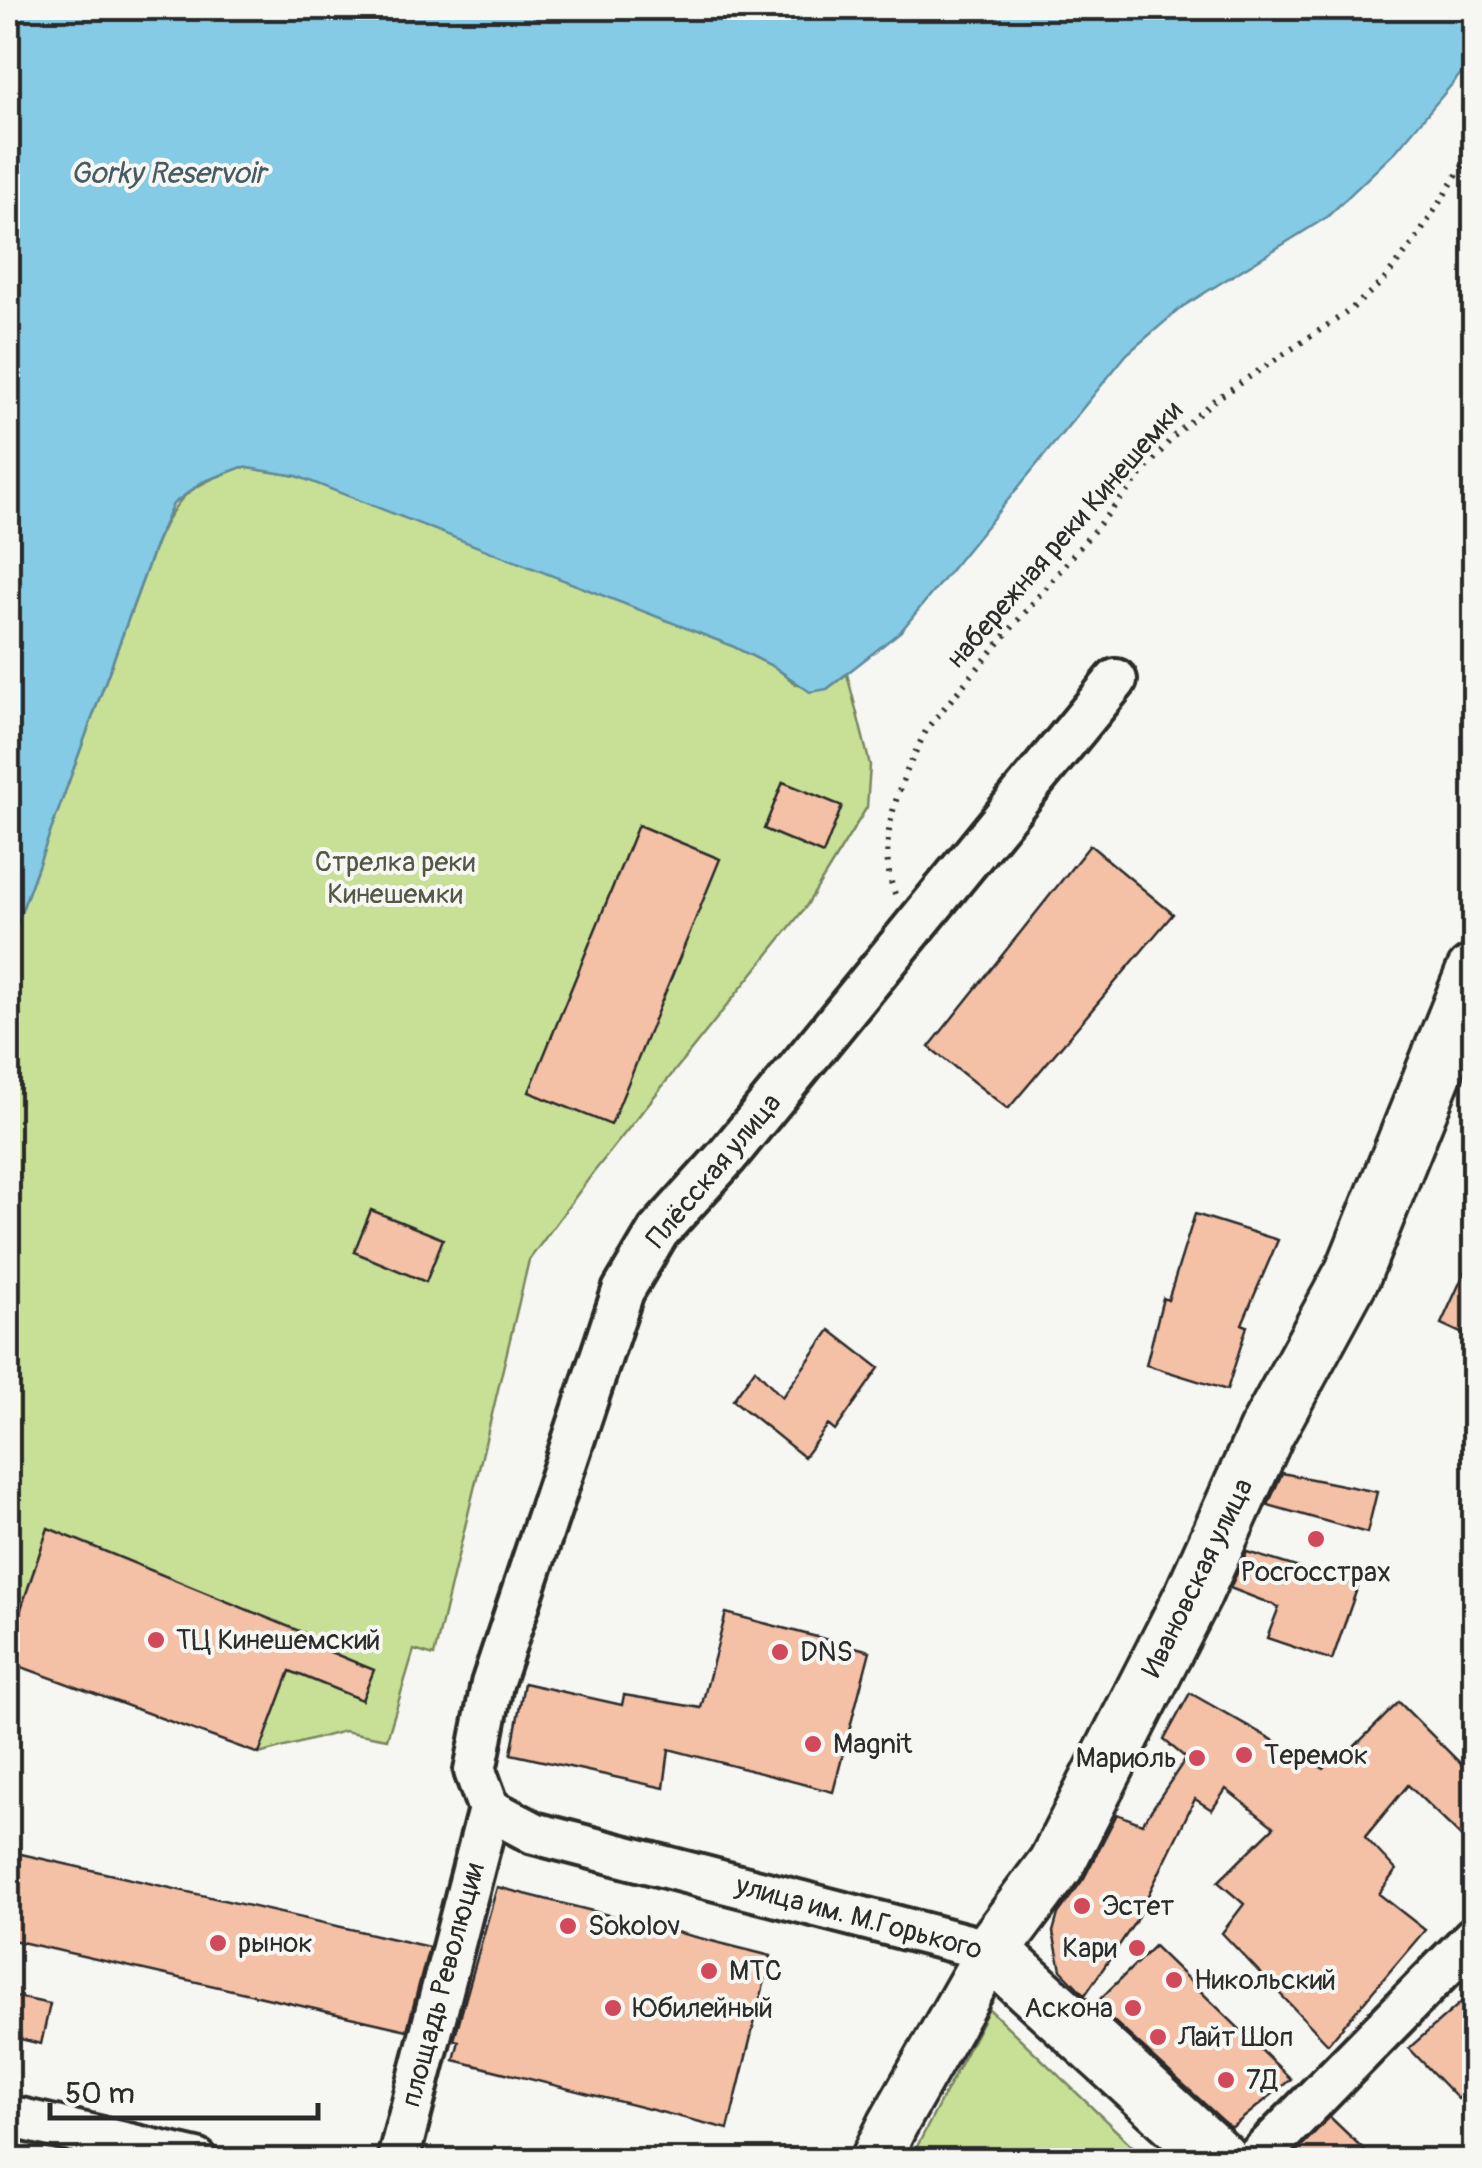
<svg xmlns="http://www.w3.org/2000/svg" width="1482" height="2168" font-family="Pangolin,sans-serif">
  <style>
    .green { fill: #c7e096; stroke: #798660; stroke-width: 2.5 }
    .water { fill: #85cbe6; stroke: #618b9b; stroke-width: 2.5 }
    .building { fill: #f4c0a6; stroke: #2b2b2b; stroke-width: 2.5 }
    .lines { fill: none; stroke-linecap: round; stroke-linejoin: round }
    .minor-casing { stroke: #2b2b2b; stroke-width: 48 }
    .tertiary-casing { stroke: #2b2b2b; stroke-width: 55 }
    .secondary-casing { stroke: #2b2b2b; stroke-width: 62 }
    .path { stroke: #2b2b2b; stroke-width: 6; stroke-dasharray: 2.5 8; stroke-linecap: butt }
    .minor { stroke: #f6f6f2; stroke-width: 40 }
    .tertiary { stroke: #f6f6f2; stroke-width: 48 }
    .secondary { stroke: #f6f6f2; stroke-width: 55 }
    .poi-dot { fill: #d1495b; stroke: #f6f6f2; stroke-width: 4 }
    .labels { text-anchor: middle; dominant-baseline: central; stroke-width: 8; stroke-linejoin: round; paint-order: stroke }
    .street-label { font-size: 28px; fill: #2b2b2b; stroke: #f6f6f2 }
    .park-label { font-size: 28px; fill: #525846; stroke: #f6f6f2 }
    .poi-label { font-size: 28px; fill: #2b2b2b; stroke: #f6f6f2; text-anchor: start }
    .water-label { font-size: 30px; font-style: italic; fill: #465b63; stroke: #f6f6f2 }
  </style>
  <rect width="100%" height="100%" fill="#f6f6f2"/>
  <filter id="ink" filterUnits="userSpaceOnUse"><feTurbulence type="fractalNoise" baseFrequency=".01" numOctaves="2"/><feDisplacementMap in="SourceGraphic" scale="20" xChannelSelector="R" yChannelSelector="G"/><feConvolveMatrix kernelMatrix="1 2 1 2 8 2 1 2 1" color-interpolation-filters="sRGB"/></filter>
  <g filter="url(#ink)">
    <!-- green -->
    <g class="green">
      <path d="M242,467L297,476L386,508L732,646L776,668L796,684L827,689L847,674L870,765L867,807L805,908L593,1173L529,1260L434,1656L414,1650L387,1739L344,1731L259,1754L8,1662V948L157,541C179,491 192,486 242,467Z"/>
      <path d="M989,2009L1147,2160H910Z"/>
    </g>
    <!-- water -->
    <path class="water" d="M8,8H1474V58L1396,151L1327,217L1182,307L1127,354L901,631L827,689L810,692L776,668L732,646L297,476L242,467L202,482L173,504L157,540L8,948Z"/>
    <!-- building -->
    <g class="building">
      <path d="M783,782L842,806L823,854L764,829Z"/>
      <path d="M638,825L720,859L611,1125L529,1092Z"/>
      <path d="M1090,845L1173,914L1008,1109L929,1047Z"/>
      <path d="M371,1210L443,1239L426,1282L354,1252Z"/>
      <path d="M1195,1214L1278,1240L1242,1324L1247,1326L1227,1390L1146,1365L1163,1298L1168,1300Z"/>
      <path d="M1474,1252V1339L1441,1324Z"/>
      <path d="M830,1330L879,1368L835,1431L828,1425L804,1457L733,1400L755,1369L782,1397Z"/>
      <path d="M1282,1473L1377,1492L1367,1533L1268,1505Z"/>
      <path d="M48,1528L304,1633L301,1640L374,1670L362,1700L290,1671L259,1754L8,1662V1648Z"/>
      <path d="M1247,1552L1358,1586L1332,1660L1267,1638L1279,1607L1230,1588Z"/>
      <path d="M726,1613L870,1651L833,1792L669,1749L664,1788L511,1754L524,1683L622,1705L624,1695L701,1708Z"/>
      <path d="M1190,1693L1324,1769L1332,1759L1338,1763L1399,1702L1474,1777V1849L1408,1785L1365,1837L1396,1870L1379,1894L1425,1930L1328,2044L1222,1933L1244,1904L1218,1882L1274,1827L1226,1789L1212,1810L1195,1799L1135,1922L1085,1995L1061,1970L1053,1932L1058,1914L1084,1878L1117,1814L1142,1824L1186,1758L1164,1740Z"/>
      <path d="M8,1851L429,1947L407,2030L8,1939Z"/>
      <path d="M497,1887L771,1956L728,2129L454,2060L459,2041L454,2040Z"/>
      <path d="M1154,1946L1291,2079L1231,2128L1095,2004Z"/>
      <path d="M1474,1991V2082L1458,2099L1409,2048Z"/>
      <path d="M8,1995L50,2004L41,2044L8,2036Z"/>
      <path d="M1330,2117L1375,2160H1288Z"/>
    </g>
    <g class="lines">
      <defs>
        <g id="minor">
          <path d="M489,1809L475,1771L492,1684L623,1291L658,1232L727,1156L1116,680"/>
          <path d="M489,1809L534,1833L991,1951"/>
          <path d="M8,2116L197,2160"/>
          <path d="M398,2160L489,1809"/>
          <path d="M1255,2160L1474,1937"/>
        </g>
        <path id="tertiary" d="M875,2160L893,2124L991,1951"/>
        <path id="secondary" d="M1220,2160L991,1951L1056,1864L1193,1595L1266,1433L1353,1273L1474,973"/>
      </defs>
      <!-- minor casing -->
      <use href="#minor" class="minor-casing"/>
      <!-- tertiary casing -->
      <use href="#tertiary" class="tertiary-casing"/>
      <!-- secondary casing -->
      <use href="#secondary" class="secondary-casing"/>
      <!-- path -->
      <path class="path" d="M895,894C873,839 903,775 928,727L1173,437L1213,401L1349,311L1384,280L1415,241L1474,148"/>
      <!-- minor -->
      <use href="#minor" class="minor"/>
      <!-- tertiary -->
      <use href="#tertiary" class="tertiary"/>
      <!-- secondary -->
      <use href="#secondary" class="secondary"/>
    </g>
  </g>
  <!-- markers -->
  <g class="poi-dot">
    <circle cx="1316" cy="1539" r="10"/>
    <circle cx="156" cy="1640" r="10"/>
    <circle cx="780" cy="1652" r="10"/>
    <circle cx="813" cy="1744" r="10"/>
    <circle cx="1244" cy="1755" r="10"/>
    <circle cx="1197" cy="1758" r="10"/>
    <circle cx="1082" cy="1906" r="10"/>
    <circle cx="568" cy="1926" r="10"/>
    <circle cx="218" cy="1943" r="10"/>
    <circle cx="1137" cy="1948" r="10"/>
    <circle cx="709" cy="1971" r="10"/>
    <circle cx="1174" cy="1980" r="10"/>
    <circle cx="613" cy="2008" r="10"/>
    <circle cx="1133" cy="2008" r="10"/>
    <circle cx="1158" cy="2037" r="10"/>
    <circle cx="1226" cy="2080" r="10"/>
  </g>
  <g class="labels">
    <!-- street labels -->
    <g class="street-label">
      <text transform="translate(1065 535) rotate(-49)">набережная реки Кинешемки</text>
      <text transform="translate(714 1171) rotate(-50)">Плёсская улица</text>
      <text transform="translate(1198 1578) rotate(-64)">Ивановская улица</text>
      <text transform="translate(859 1918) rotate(15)">улица им. М.Горького</text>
      <text transform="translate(443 1985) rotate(-75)">площадь Революции</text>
    </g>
    <!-- park labels -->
    <g class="park-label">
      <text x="395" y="862">Стрелка реки<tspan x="395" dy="32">Кинешемки</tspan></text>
    </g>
    <!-- poi labels -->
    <g class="poi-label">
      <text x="1316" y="1572" text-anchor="middle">Росгосстрах</text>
      <text x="176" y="1640">ТЦ Кинешемский</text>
      <text x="800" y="1652">DNS</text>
      <text x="833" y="1744">Magnit</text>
      <text x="1264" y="1755">Теремок</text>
      <text x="1177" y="1758" text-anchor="end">Мариоль</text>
      <text x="1102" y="1906">Эстет</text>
      <text x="588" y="1926">Sokolov</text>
      <text x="238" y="1943">рынок</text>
      <text x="1117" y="1948" text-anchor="end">Кари</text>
      <text x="729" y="1971">МТС</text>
      <text x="1194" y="1980">Никольский</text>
      <text x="633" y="2008">Юбилейный</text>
      <text x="1113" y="2008" text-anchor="end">Аскона</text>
      <text x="1178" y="2037">Лайт Шоп</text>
      <text x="1246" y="2080">7Д</text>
    </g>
    <!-- water labels -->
    <g class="water-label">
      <text x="168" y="173">Gorky Reservoir</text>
    </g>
  </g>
  <!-- margin -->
  <rect width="1482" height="2168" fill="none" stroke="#f6f6f2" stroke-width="40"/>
  <rect x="20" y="20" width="1442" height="2128" fill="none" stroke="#2b2b2b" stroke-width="4" filter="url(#ink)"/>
  <!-- scale -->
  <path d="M50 2103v15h268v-15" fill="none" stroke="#2b2b2b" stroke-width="5"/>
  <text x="65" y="2103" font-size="30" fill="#2b2b2b" stroke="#f6f6f2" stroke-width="8" paint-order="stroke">50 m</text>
</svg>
